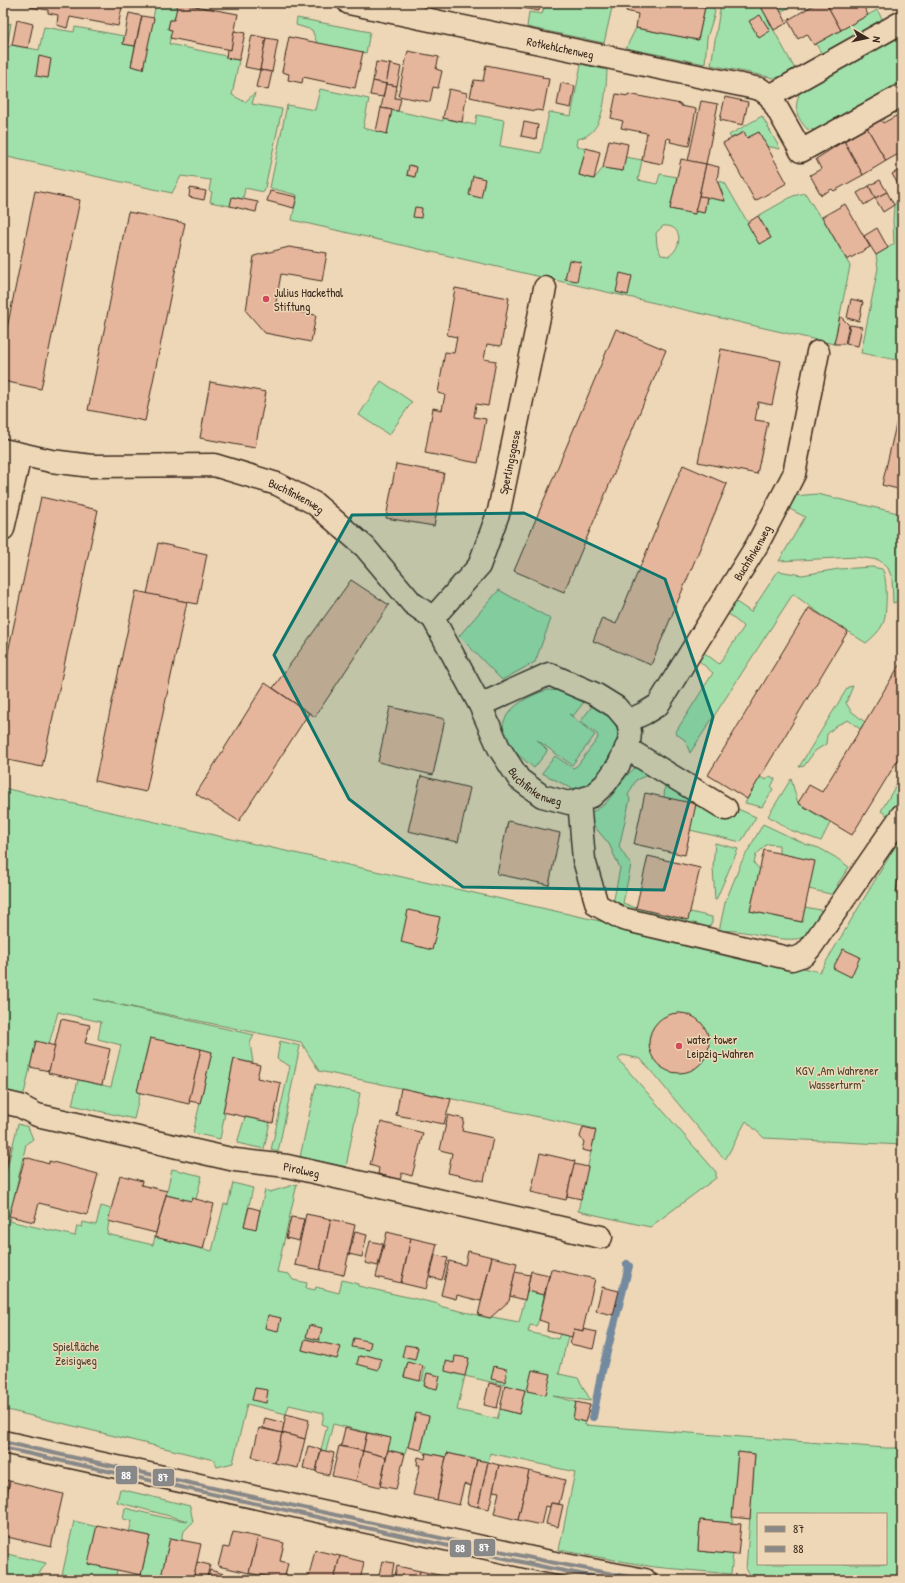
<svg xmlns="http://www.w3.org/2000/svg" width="905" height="1583" font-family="'Patrick Hand',sans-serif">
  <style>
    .green { fill: #a0e1ab; stroke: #6e8664; fill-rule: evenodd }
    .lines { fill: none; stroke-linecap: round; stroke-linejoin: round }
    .stream { stroke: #738a9f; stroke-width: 8 }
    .building { fill: #e6b69c; stroke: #3b2a1e }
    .minor-casing { stroke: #3b2a1e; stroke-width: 25 }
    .minor { stroke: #eed7b6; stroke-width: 22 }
    .bus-1-casing { stroke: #eed7b6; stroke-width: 7 }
    .bus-2-casing { stroke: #eed7b6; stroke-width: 7 }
    .bus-1 { stroke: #888; stroke-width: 4 }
    .bus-2 { stroke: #888; stroke-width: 4 }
    .marked { fill: #0f766e; fill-opacity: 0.2; stroke: #0f766e; stroke-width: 3; stroke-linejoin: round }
    .poi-dot { fill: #d1495b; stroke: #eed7b6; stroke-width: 1.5 }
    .labels { text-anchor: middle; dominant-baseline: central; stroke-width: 3; stroke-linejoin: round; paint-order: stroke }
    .street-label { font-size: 12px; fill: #3b2a1e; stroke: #eed7b6 }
    .poi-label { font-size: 12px; fill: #3b2a1e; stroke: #eed7b6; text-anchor: start }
    .park-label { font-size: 12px; fill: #4a4533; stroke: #eed7b6 }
    .line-badge { stroke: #eed7b6; stroke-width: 1.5 }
    .badge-label { font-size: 11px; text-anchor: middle; font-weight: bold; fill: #fff }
  </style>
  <rect width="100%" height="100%" fill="#eed7b6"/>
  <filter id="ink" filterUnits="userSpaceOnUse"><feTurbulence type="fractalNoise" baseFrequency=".025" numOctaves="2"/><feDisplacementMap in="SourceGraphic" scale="8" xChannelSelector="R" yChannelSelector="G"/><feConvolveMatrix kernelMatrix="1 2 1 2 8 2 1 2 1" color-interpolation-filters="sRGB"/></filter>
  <g filter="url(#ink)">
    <!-- green -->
    <g class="green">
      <path d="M156,3H174L177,9L174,20H170L168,29L172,30L169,44L226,56V58L239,60L232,95L245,102L255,93L252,104L282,109L264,192L245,188L243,199L233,197L230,206L210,202L212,192L209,191L211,180L181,176L172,193L3,156V34L6,25L11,23L7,48L12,45L39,50L44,27L74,32L75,27L124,36L123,44L135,46L131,66L143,69Z"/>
      <path d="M545,3H613L604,43L527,27L529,12L542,14Z"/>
      <path d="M721,3H759L796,71L785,77L774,78L711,65Z"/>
      <path d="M776,3H796L781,12Z"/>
      <path d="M705,7H713L715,12L707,38L705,64L626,48L636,28L698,40Z"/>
      <path d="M877,10L883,20L823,56L816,44Z"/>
      <path d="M297,18L370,32L366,53L317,43L312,30L296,25Z"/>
      <path d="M902,35V86L822,131L807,129C795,115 794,109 800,91Z"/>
      <path d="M581,64L607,70C606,88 605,123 589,134C586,137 581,138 577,139L576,146L586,148L579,175L594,179L603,168L623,171L625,157L642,160L638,180L657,184L660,174L677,177L670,209L694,214L695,211L704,213L707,197L725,201L717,180L725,183L760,244L771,238L758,216L793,196L805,193L820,217H822L850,266L834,344L292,220L297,195L270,188L287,105L315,110L320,89L369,99L363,128L387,134L392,110L443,121V118L475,125L477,115L504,120L500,146L541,153L549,112L571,116ZM663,226C683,224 683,247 669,256L661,255L657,246L656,233Z"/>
      <path d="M762,116L780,149L766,146L759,132L747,138L744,132L731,138L729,135Z"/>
      <path d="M902,195V361L861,353L878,268L876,255L894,244L893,221L894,205Z"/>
      <path d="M381,381L412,402L389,435L359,415Z"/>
      <path d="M817,494L902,514V600L893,603L892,578L888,568L879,560L857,557L779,561L805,517L788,508L794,496Z"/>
      <path d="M872,567L882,569C888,577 887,615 883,624C879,632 872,638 866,643L823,616L793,594L690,753L685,740L675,733L713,673L697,659L702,651L719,664L744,627L726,612L733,600L751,612L778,571L802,575L839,569Z"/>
      <path d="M499,590L551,619L535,662L502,680L459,636Z"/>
      <path d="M853,686L846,703L851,711L865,722L860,729L848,720L837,725L827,734L826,744L815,751L804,766L799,767L848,687Z"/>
      <path d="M547,690L564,691L584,702L573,716L569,714L595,735L572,765L537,740L547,750L546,753L534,768C525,760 514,753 507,742C491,715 525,697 547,690Z"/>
      <path d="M592,706L611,717L615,724L618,733L617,741L613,750L594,783L580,790L571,788L542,773L555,756L573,768L577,766L598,738L597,734L582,723L581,721Z"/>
      <path d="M636,767L654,772L636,780L628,795L630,799L619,847L631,865L623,903L636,908L690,912L712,917V923L705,932L613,904L620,868L609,844L594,826L588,814C594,811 600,808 605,804C616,792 623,777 636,767Z"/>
      <path d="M902,775V805L892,819L881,811Z"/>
      <path d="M770,776L775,779L771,787L773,789L762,807L745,803L760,777L766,780Z"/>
      <path d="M791,779L798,803L830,823L821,841L790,830L768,816Z"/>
      <path d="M665,784L729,805L756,817L741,842L690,830L664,797Z"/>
      <path d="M3,788L649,932L820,972L902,835V1145L764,1138L746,1121L725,1160L641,1059L623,1055L618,1059L716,1172V1178L650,1227L578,1211L596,1129L319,1071L301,1042L93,999L254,1035L250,1043L253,1063L234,1059L223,1112L225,1113L220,1139L193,1133L212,1052L150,1038L137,1092L140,1093L134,1119L72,1105L78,1080L111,1087L121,1045L98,1039L101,1022L58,1012L49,1044L36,1042L23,1098L3,1093Z"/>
      <path d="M763,824L805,844L819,848L835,857L849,867L837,885L844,889L839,896L809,889L779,853V845L767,844L756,855L754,863L760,870L750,911L801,922L805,907L825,911C822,917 819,925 815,930C802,947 766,936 750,933C740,931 729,930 719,931L725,903L741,863Z"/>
      <path d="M715,843L738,849L716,900H715L713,867Z"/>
      <path d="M280,1041L300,1046L278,1152L271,1150L290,1066L277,1059Z"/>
      <path d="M316,1084L360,1093L346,1167L300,1157Z"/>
      <path d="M245,1117L270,1122L264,1149L237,1143Z"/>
      <path d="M18,1124L28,1127L33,1139L26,1144L9,1221L75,1236L77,1226L82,1227L83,1222L96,1225L101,1206L111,1209L107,1234L153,1245L155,1237L212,1251L224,1204L228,1205L233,1183L253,1188L244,1226L256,1228L265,1190L270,1192L297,1184L277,1272L289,1274L293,1280L307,1283L306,1288L315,1290L316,1287L339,1293L342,1280L358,1284V1286L439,1304V1306L490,1318L492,1317L519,1322L527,1291L544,1295L539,1320L536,1326L530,1325L528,1332L558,1339L560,1334L568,1336L559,1374L578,1378L591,1401L553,1396L576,1402L573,1419L585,1422V1425L886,1448H902V1580H867L750,1575L746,1569L755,1454L738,1453L732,1523L700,1520L698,1551L733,1554L731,1574L654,1567L559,1550L575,1472L490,1453L488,1462L447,1453L446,1457L426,1453L421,1450L429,1416L408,1447L407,1446L405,1454L388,1450L390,1438L333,1424L326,1451L321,1450L327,1426L322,1424L324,1413L289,1405L286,1414L247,1404L233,1463L217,1467L214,1460L3,1409V1185ZM305,1339L340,1347L337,1358L302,1350ZM408,1363L425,1367L422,1381L404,1377ZM465,1376L525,1390L519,1414L500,1409L497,1419L457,1410ZM758,1514H886V1564H758Z"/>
      <path d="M172,1169L202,1176L196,1199L191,1201L166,1195Z"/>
      <path d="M120,1489L190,1506L193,1522L184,1531L182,1540L170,1538L161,1580H140L150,1536L129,1532L132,1521L123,1519L125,1508L166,1518L188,1521L117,1502Z"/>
      <path d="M74,1521L97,1527L88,1564L117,1570L115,1580H61Z"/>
      <path d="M3,1553L46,1563L35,1580H3Z"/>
    </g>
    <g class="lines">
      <!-- stream -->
      <path class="stream" d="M593,1417L601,1375L629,1266L627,1264"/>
    </g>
    <!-- building -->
    <g class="building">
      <path d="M3,3H7L3,22Z"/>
      <path d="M31,3H112L111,5L122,7L118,26L70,17L67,28L57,25L58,15L48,13V10L30,7Z"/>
      <path d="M178,3L238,14L231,50L170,38L172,30L168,29L170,20H174Z"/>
      <path d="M496,3H540L539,11Z"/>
      <path d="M628,3H686L705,7L698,40L636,28L638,14L626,11Z"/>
      <path d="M759,3H776L787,23L774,30Z"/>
      <path d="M817,3H826L841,30L814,45L807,34L798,39L788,20Z"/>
      <path d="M826,3H862L868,15L841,30Z"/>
      <path d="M129,13L142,16L135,46L123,44Z"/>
      <path d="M760,15L770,31L759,38L749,21Z"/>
      <path d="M142,16L154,18L143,69L131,66Z"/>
      <path d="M17,20L33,24L28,48L12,45Z"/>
      <path d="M234,31L245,33L239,60L226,58L227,49L231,50Z"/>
      <path d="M252,35L266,38L260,70L245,67Z"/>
      <path d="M289,37L363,52L355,88L303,77L302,83L288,80L289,74L282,72Z"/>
      <path d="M266,38L278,40L272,72L260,70Z"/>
      <path d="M408,51L439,57L436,69L442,71L438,88L433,87L430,102L398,96Z"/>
      <path d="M39,56L51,59L48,78L36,76Z"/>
      <path d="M376,62L390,64L386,84L373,81Z"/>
      <path d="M390,64L401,67L397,86L386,84Z"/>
      <path d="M486,65L543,76L542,78L549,79L543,111L536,110L535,111L479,100V99L470,97L474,80L483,81Z"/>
      <path d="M260,70L272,72L268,90L256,87Z"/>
      <path d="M373,81L386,84L383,97L370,95Z"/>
      <path d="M561,83L575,86L571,108L557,105Z"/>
      <path d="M386,84L397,86L395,98L401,99L398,111L381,108Z"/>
      <path d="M449,89L467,93L462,122L443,118Z"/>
      <path d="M616,94L628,96V94L670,102L681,104V106L696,109L689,146L670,142L671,139L667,138L662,164L642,160L647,133L621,128L623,121L611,118Z"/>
      <path d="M725,97L748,102L743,125L720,120Z"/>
      <path d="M701,101L718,104L706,164L688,161Z"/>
      <path d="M381,108L392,110L387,134L376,131Z"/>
      <path d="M902,113V126L896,116Z"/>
      <path d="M896,116L902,126V152L886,161L866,126L880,118L883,123Z"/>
      <path d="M524,122L538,125L536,139L521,136Z"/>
      <path d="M866,126L886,161L863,175L844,141L853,136L851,134Z"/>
      <path d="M744,132L747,138L759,132L787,183L755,201L723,143Z"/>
      <path d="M609,140L628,144L623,171L603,168Z"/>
      <path d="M844,141L863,175L834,191L832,189L821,195L810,175L821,169L816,159Z"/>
      <path d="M586,148L600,152L594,179L579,175Z"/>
      <path d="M681,159L706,164L695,214L670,209Z"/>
      <path d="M706,164L719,167L717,180L725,201L699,196Z"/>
      <path d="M409,165L417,167L415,177L407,175Z"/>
      <path d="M902,168V184L899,186L892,174Z"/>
      <path d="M473,176L485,179L481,198L469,195Z"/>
      <path d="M880,180L887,192L875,198L869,186Z"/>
      <path d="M869,186L875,198L864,205L857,193Z"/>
      <path d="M190,188L206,191L204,200L189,197Z"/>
      <path d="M35,191L80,200L41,389L3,381V348Z"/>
      <path d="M270,191L297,197L294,208L267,201Z"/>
      <path d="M887,192L894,205L883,212L875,198Z"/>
      <path d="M699,196L707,197L704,213L695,211Z"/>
      <path d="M232,197L258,202L256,212L230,206Z"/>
      <path d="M845,204L870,247L847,260L822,217Z"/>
      <path d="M415,207L422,208L421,218L413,217Z"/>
      <path d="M128,212L185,223L145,421L88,410Z"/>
      <path d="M758,216L771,238L759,244L747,223Z"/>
      <path d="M877,228L888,248L876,255L864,236Z"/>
      <path d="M289,247L327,253L322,281L281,274L275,308L316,315L311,342L265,333L246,311L254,256Z"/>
      <path d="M569,260L581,262L577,281L565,279Z"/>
      <path d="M620,273L632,276L628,295L616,292Z"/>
      <path d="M455,288L509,298L501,346L487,344L484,359L496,361L488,406L476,404L474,417L486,419L478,463L425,453L433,408L442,410L445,395L438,393L445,352L454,353L457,337L447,335Z"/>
      <path d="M851,299L863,302L859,321L847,318Z"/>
      <path d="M840,316L849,325L845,344H834Z"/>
      <path d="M850,325L862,327L858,346L846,344Z"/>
      <path d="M616,329L666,350L564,592L514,571Z"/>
      <path d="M721,349L781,361L772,405L758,402L757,410L755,420L768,422L757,474L698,462Z"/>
      <path d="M210,382L266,392L255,448L200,438Z"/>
      <path d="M902,399V490L882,485Z"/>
      <path d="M396,464L444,473L434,526L386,518Z"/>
      <path d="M683,465L727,484L651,665L593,641L602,618L616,624Z"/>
      <path d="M41,497L98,510L42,767L3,759V676Z"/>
      <path d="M158,543L207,554L197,604L147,594Z"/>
      <path d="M351,580L389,605L315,717L273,688Z"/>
      <path d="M136,591L187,602L146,792L95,781Z"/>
      <path d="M809,608L848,631L747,799L708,775Z"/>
      <path d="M902,661V753L852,835L798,803L809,785L822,792Z"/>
      <path d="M265,683L309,713L239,821L196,794Z"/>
      <path d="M390,707L445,719L433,775L378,762Z"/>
      <path d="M421,776L470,788L458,842L408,831Z"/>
      <path d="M645,793L696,804L685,855L634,844Z"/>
      <path d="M508,821L560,833L549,885L497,874Z"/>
      <path d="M764,850L815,861L802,922L750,911Z"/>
      <path d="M648,856L700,868L688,920L636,908Z"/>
      <path d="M899,869H902V894H896Z"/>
      <path d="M408,910L440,917L432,950L401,942Z"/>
      <path d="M843,949L860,957L851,977L833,968Z"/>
      <circle cx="679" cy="1043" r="30"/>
      <path d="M61,1019L90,1025L85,1043L110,1049L102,1085L48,1073Z"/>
      <path d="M150,1038L201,1049L189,1104L137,1092Z"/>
      <path d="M36,1041L55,1046L49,1071L30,1067Z"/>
      <path d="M201,1049L212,1052L200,1103L189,1101Z"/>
      <path d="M234,1059L260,1065L257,1078L281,1083L273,1123L223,1112Z"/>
      <path d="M401,1088L451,1099L444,1124L396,1115Z"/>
      <path d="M898,1109H902V1137H896Z"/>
      <path d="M448,1115L464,1119L462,1131L493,1138L484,1181L448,1173L452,1153L440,1150Z"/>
      <path d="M381,1122L423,1133L412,1176L402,1173L400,1180L378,1174L379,1168L370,1165Z"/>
      <path d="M583,1127L596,1130L591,1152L582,1150L584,1142L580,1137Z"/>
      <path d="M3,1144L11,1145L6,1167H3Z"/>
      <path d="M540,1153L575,1161L566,1200L531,1192Z"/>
      <path d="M25,1157L49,1164V1161L98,1174L87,1215L39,1203L34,1222L9,1216Z"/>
      <path d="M574,1164L588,1167L581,1199L567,1196Z"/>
      <path d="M120,1175L142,1181L141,1185L167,1191L156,1233L108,1221Z"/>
      <path d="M166,1195L191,1201L192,1198L214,1204L203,1249L155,1237Z"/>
      <path d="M249,1207L260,1210L256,1229L244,1226Z"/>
      <path d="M306,1214L331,1219L320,1270L295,1265Z"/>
      <path d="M291,1217L304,1219L299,1241L286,1238Z"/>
      <path d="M331,1219L355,1225L344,1275L320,1270Z"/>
      <path d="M355,1232L367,1235L362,1257L349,1254Z"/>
      <path d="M387,1232L411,1238L401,1283L376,1277Z"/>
      <path d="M411,1238L437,1244L426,1289L401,1283Z"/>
      <path d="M370,1241L383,1244L378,1266L365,1263Z"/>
      <path d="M468,1251L492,1257L481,1301L457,1295L456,1299L441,1295L449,1261L465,1265Z"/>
      <path d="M435,1255L448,1258L442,1280L430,1277Z"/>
      <path d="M492,1257L517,1263L509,1301L490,1318L478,1315Z"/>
      <path d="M551,1269L595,1279L583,1329V1331L574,1329L572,1337L547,1331L548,1323L539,1320Z"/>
      <path d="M531,1271L549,1275L544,1295L527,1291Z"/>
      <path d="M515,1272L530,1275L525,1300L510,1296Z"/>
      <path d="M602,1287L619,1291L613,1315L596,1311Z"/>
      <path d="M268,1315L281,1318L278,1331L265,1328Z"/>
      <path d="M309,1325L322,1328L319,1340L306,1337Z"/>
      <path d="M574,1329L583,1331V1329L597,1332L593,1349L570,1344Z"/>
      <path d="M354,1338L371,1342L369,1350L352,1347Z"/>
      <path d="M305,1339L341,1347L337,1359L302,1350Z"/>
      <path d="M405,1345L418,1347L415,1360L402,1357Z"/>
      <path d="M366,1355L381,1359L379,1370L357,1364L359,1356L365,1357Z"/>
      <path d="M455,1356L469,1358L465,1376L445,1371L446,1361L454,1363Z"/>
      <path d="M408,1362L423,1366L420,1381L404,1377Z"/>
      <path d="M494,1366L507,1369L505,1382L491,1379Z"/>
      <path d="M532,1370L551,1374L546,1395L527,1391Z"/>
      <path d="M427,1373L440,1376L437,1389L424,1386Z"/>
      <path d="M489,1383L502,1386L497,1408L484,1405Z"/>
      <path d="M505,1385L525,1390L519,1414L500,1409Z"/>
      <path d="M255,1388L268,1390L266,1403L252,1400Z"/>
      <path d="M576,1402L590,1405L585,1422L573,1419Z"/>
      <path d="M416,1413L429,1416L421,1450L408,1447Z"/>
      <path d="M286,1414L309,1420L305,1439L282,1433Z"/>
      <path d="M265,1418L284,1423L282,1433L263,1428Z"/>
      <path d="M259,1428L282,1433L275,1463L252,1457Z"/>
      <path d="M345,1428L367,1433L363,1451L341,1446Z"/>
      <path d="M282,1433L305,1439L298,1468L275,1463Z"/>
      <path d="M367,1433L391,1438L386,1457L363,1451Z"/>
      <path d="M308,1446L321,1449L316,1471L303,1468Z"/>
      <path d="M339,1446L363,1451L356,1481L332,1476Z"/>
      <path d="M321,1450L334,1453L329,1475L316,1472Z"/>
      <path d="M388,1450L405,1454L396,1489L380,1486Z"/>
      <path d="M363,1451L386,1457L380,1487L356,1481Z"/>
      <path d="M738,1452L755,1454L750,1519L732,1517Z"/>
      <path d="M426,1453L446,1457L437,1500L413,1495L420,1465H417L418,1457L425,1459Z"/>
      <path d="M447,1453L477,1460L471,1486L464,1484L459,1505L437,1500Z"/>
      <path d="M477,1460L488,1462L478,1507L467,1504Z"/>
      <path d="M488,1462L499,1465L489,1509L478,1507Z"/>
      <path d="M499,1465L529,1471L518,1520L494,1514L499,1492L493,1491Z"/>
      <path d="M529,1471L565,1480L559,1504L551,1503L550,1507L545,1506L541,1525L518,1520Z"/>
      <path d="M3,1480L10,1481L3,1512Z"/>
      <path d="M10,1481L63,1494L51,1547L3,1536V1512Z"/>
      <path d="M551,1503L563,1505L558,1527L546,1524Z"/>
      <path d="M700,1520L741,1524L738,1555L698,1551Z"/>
      <path d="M97,1525L150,1536L141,1575L88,1564Z"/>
      <path d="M233,1532L258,1537L249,1573L218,1566L223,1547L229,1548Z"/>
      <path d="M258,1537L284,1543L280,1561L288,1563L284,1580L249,1573Z"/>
      <path d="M170,1538L201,1544L193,1580H173L161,1577Z"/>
      <path d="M315,1550L340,1556L334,1580H308Z"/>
      <path d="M340,1556L364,1562L360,1580H334Z"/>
      <path d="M382,1561L394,1563L391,1580H378Z"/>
      <path d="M197,1562L210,1565L206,1580H193Z"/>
      <path d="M397,1566L420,1571L418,1580H394Z"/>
      <path d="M210,1570L224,1574L223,1580H207Z"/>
      <path d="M420,1571L443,1576L442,1580H418Z"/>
    </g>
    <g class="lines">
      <defs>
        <g id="minor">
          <path id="s1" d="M349,3L760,89L770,96L902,22"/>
          <path d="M770,96L801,151L902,95"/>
          <path id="s2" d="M3,450L51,461L92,466L214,465L277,484L314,503L365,547L412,603L433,618L480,705L499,748L519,779L542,796L569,803L592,796L605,784L618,766L629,743L630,732L628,721L616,707L595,694L549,674L480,705"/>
          <path d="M3,529L20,455"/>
          <path id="s3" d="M433,618L479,566L499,511L545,288"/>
          <path id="s4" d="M628,721L645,713L658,705L757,545L794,474L818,352"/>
          <path d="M626,748L726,809"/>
          <path d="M579,800L584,860L597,905L623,919L792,959L804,955L811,947L902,815"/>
          <path id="s5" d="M3,1102L20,1106L37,1115L235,1160L287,1166L601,1237"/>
          <path d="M3,1442L550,1562L645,1580"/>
        </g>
      </defs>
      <!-- minor casing -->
      <use href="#minor" class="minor-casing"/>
      <!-- minor -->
      <use href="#minor" class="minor"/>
      <defs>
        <path id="bus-1" d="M3,1442L550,1562L645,1580"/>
        <path id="bus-2" d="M3,1448L549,1568L613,1580"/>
      </defs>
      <!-- bus-1 casing -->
      <use href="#bus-1" class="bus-1-casing"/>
      <!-- bus-2 casing -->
      <use href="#bus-2" class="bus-2-casing"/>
      <!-- bus-1 -->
      <use href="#bus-1" class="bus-1"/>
      <!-- bus-2 -->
      <use href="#bus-2" class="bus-2"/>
    </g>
  </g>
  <!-- marked area -->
  <path class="marked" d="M524,513L665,579L713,717L664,890L463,887L349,799L274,655L352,515Z"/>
  <!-- markers -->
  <g class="poi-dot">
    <circle cx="266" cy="299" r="4"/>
    <circle cx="679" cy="1046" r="4"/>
  </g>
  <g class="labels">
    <!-- street labels -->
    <g class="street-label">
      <text stroke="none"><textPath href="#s1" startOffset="216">Rotkehlchenweg</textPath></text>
      <text stroke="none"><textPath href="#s3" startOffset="178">Sperlingsgasse</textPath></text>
      <text stroke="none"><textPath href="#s2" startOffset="301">Buchfinkenweg</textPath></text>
      <text stroke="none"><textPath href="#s4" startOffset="213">Buchfinkenweg</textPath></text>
      <text stroke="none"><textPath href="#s2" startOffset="687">Buchfinkenweg</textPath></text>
      <text stroke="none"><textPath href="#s5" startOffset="307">Pirolweg</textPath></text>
    </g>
    <!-- poi labels -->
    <g class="poi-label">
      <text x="274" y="292">Julius Hackethal<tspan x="274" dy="14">Stiftung</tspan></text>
      <text x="687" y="1039">water tower<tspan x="687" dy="14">Leipzig-Wahren</tspan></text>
    </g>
    <!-- park labels -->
    <g class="park-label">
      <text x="837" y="1070">KGV „Am Wahrener<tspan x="837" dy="14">Wasserturm“</tspan></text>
      <text x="76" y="1346">Spielfläche<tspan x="76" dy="14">Zeisigweg</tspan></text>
    </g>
  </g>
  <g class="line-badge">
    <rect x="115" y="1465" width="23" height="20" rx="4" fill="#888"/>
    <rect x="152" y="1468" width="23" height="19" rx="4" fill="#888"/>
    <rect x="473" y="1538" width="23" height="19" rx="4" fill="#888"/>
    <rect x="449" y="1539" width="23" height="19" rx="4" fill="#888"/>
  </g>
  <g class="badge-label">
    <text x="126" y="1479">88</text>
    <text x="163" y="1481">87</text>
    <text x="484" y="1551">87</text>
    <text x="460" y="1552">88</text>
  </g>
  <!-- margin -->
  <rect width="905" height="1583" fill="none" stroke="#eed7b6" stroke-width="16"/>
  <rect x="8" y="8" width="889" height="1567" fill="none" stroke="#3b2a1e" stroke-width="1.5" filter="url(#ink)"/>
  <!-- legend -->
  <rect x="757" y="1513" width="130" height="52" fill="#eed7b6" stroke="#a69279"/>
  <rect x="765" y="1526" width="20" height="6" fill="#888888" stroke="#a69279"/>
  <text x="793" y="1533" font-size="12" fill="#3b2a1e">87</text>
  <rect x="765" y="1546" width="20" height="6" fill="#888888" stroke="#a69279"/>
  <text x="793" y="1553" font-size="12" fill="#3b2a1e">88</text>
  <!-- north arrow -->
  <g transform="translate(867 38) rotate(99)" stroke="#eed7b6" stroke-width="3" paint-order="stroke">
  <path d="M0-3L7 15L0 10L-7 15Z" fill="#3b2a1e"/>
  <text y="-6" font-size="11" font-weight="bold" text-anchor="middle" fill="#3b2a1e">N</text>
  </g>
</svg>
